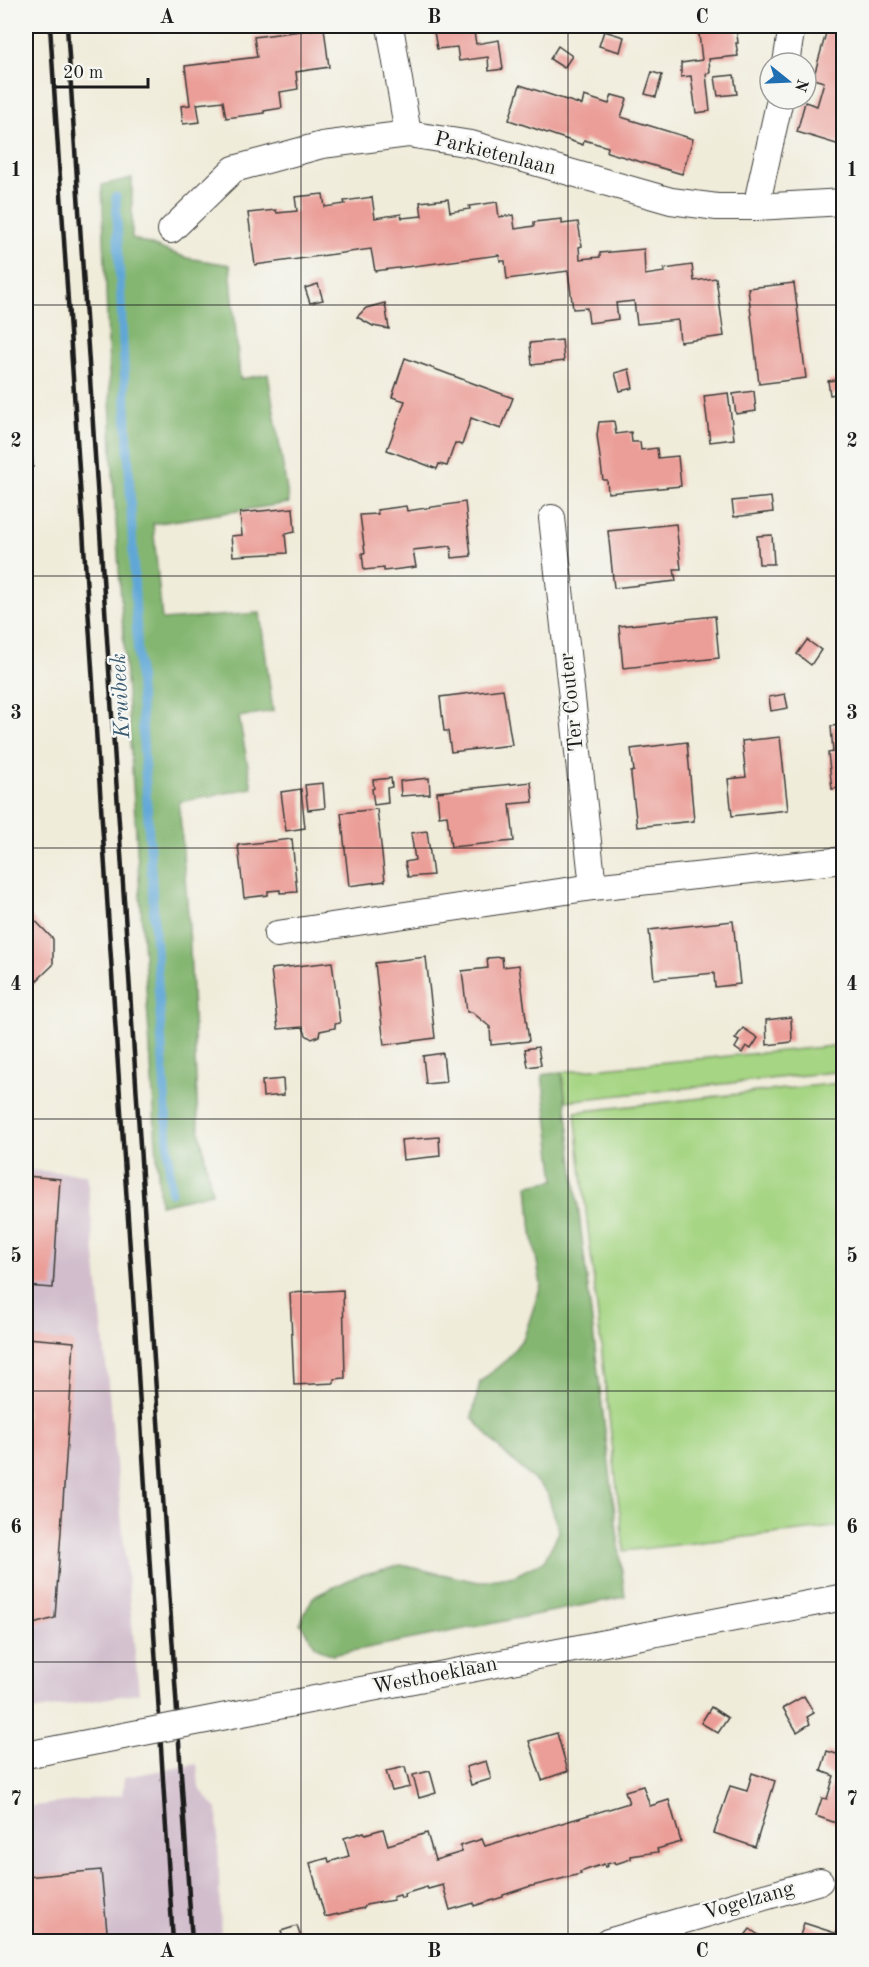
<svg xmlns="http://www.w3.org/2000/svg" width="869" height="1967" font-family="'Old Standard TT',serif">
  <style>
    .industrial { fill: #d1bdcc }
    .green { fill: #a6d583; stroke: #617850; stroke-width: 1.5 }
    .forest { fill: #84b671; stroke: #506946; stroke-width: 1.5 }
    .lines { fill: none; stroke-linecap: round; stroke-linejoin: round }
    .stream { stroke: #60a7d7; stroke-width: 9 }
    .building { fill: #eb9d97 }
    .minor-casing { stroke: #3c3b38; stroke-width: 28 }
    .minor { stroke: #fff; stroke-width: 26 }
    .rail { stroke: #1c1c1c; stroke-width: 4.5 }
    .minor-bridge-casing { stroke: #3c3b38; stroke-width: 28; stroke-linecap: butt }
    .minor-bridge { stroke: #fff; stroke-width: 26 }
    .grid { fill: none; stroke: #1c1c1c; stroke-width: 1.5; stroke-opacity: 0.55 }
    .labels { text-anchor: middle; dominant-baseline: central; stroke-width: 5; stroke-linejoin: round; paint-order: stroke }
    .street-label { font-size: 21px; fill: #1c1c1c; stroke: #f6f6f2 }
    .water-label { font-size: 22px; font-style: italic; fill: #3b5b70; stroke: #f6f6f2 }
    .neatline { fill: none; stroke: #1c1c1c; stroke-width: 2 }
    .grid-label { font-size: 20px; text-anchor: middle; font-weight: bold; fill: #1c1c1c }
  </style>
  <rect width="100%" height="100%" fill="#f6f6f2"/>
  <filter id="ink" filterUnits="userSpaceOnUse"><feTurbulence type="fractalNoise" baseFrequency=".0167" numOctaves="2"/><feDisplacementMap in="SourceGraphic" scale="12" xChannelSelector="R" yChannelSelector="G"/><feConvolveMatrix kernelMatrix="1 2 1 2 8 2 1 2 1" color-interpolation-filters="sRGB"/></filter>
  <filter id="wash" filterUnits="userSpaceOnUse"><feTurbulence type="fractalNoise" baseFrequency=".008" numOctaves="4" result="noise"/><feDisplacementMap in="SourceGraphic" scale="24" xChannelSelector="R" yChannelSelector="G"/><feGaussianBlur stdDeviation="1.35" result="paint"/><feColorMatrix in="noise" values="0 0 0 0 0 0 0 0 0 0 0 0 0 0 0 0 0 1.4 0 .05"/><feComposite in="paint" operator="in"/></filter>
  <g filter="url(#wash)">
    <rect width="100%" height="100%" fill="#f0ecda"/>
    <!-- industrial -->
    <g class="industrial">
      <path d="M26,1170L87,1174L139,1693L26,1712Z"/>
      <path d="M197,1764L199,1788L217,1809L221,1941H26V1807L122,1795L124,1777Z"/>
    </g>
    <!-- green -->
    <g class="green">
      <path d="M843,1045V1071L566,1101L562,1072Z"/>
      <path d="M839,1083L844,1125L843,1526L624,1551L575,1112Z"/>
    </g>
    <!-- forest -->
    <g class="forest">
      <path d="M132,178V238L187,258L230,265L240,379L268,374L289,503L153,524L162,620L260,613L273,711L239,717L252,788L179,802L189,927L198,1122L212,1193L160,1205L113,476L102,185Z"/>
      <path d="M562,1072L625,1597L332,1655L316,1647L300,1623L313,1597L357,1576L401,1565L478,1582L514,1576L544,1561L559,1532L547,1492L498,1447L472,1417L480,1382L506,1360L524,1337L541,1285L532,1233L528,1185L555,1180L542,1075Z"/>
    </g>
    <g class="lines">
      <!-- stream -->
      <path class="stream" d="M116,197L138,658L171,1192"/>
    </g>
    <g id="blocks">
      <!-- building -->
      <g class="building">
        <path d="M433,26H473L476,44L499,40L503,69L489,71L488,57L459,61L457,47L437,49Z"/>
        <path d="M698,26H736L738,43H736L738,56L709,59L710,73L706,74L710,111L696,113L691,76L681,77V63L702,60Z"/>
        <path d="M828,26H843V146L797,132L805,102L817,106L824,82L813,79Z"/>
        <path d="M324,28L329,67L296,72L298,89L280,92L282,108L264,111V113L226,118L223,101L197,104L200,122L183,124L181,106L190,105L185,66L257,57L254,37Z"/>
        <path d="M604,31L624,37L620,52L599,46Z"/>
        <path d="M558,46L572,56L564,68L550,59Z"/>
        <path d="M652,72L662,75L656,97L645,94Z"/>
        <path d="M734,75L737,94L718,96L715,77Z"/>
        <path d="M520,85L582,105L584,96L609,104L612,95L627,99L621,117L693,139L682,174L607,152L608,147L584,140L583,145L509,120Z"/>
        <path d="M323,194L325,207L345,204L344,201L372,197L375,218L401,214L402,218L422,216L420,202L448,199L450,212L470,209L469,206L497,202L499,217L513,215L515,229L534,226V222L562,219V224L578,222L582,246L579,247L580,259L600,257V253L644,249L645,275L665,272L664,269L692,265L694,281L716,278L724,336L680,342L678,320L637,324L634,301L616,303L618,319L589,323L587,308L573,309L568,271L507,279L505,261H500L499,255L375,271L371,249L255,265L248,213L276,210L277,213L297,211L295,197Z"/>
        <path d="M794,283L806,378L759,384L748,288Z"/>
        <path d="M318,284L323,300L310,303L305,288Z"/>
        <path d="M385,303L389,329L373,326L357,317L366,308Z"/>
        <path d="M562,340L564,361L532,365L530,343Z"/>
        <path d="M405,358L513,398L501,429L471,418L462,445L455,443L447,466L439,464L437,469L387,450L405,401L392,397Z"/>
        <path d="M629,369L633,388L620,391L615,373Z"/>
        <path d="M843,379V393L830,395L828,381Z"/>
        <path d="M754,391L756,411L736,414L733,394Z"/>
        <path d="M728,393L734,439L710,442L704,396Z"/>
        <path d="M614,421L616,434L631,432L632,442H640L641,450L657,448L658,458L678,456L681,486L608,493L607,480H603L597,435L599,422Z"/>
        <path d="M26,451H32L33,467L30,468L31,489H26Z"/>
        <path d="M771,497L773,512L734,517L732,501Z"/>
        <path d="M465,502L471,556L452,558L451,546L413,550L416,567L384,571V568L364,570L362,553H365L360,515L378,514L377,510L406,506L407,511Z"/>
        <path d="M293,508L295,532L285,534L287,553L233,556L231,536L242,535L240,513Z"/>
        <path d="M676,524L681,569H674L676,581L614,588L608,531Z"/>
        <path d="M772,535L774,564H759L757,536Z"/>
        <path d="M715,616L719,658L623,668L619,626Z"/>
        <path d="M807,640L821,650L811,665L797,654Z"/>
        <path d="M503,689L512,745L451,752L448,731H444L440,697Z"/>
        <path d="M785,694L788,708L771,711L769,697Z"/>
        <path d="M843,725V787L832,789L828,753L833,752L831,726Z"/>
        <path d="M780,737L788,810L732,816L728,779L746,777L742,741Z"/>
        <path d="M687,742L694,821L637,827L631,775V772L634,771L631,749Z"/>
        <path d="M391,778L392,787L387,788L388,803L374,805L372,789L374,788L373,780Z"/>
        <path d="M429,778L430,794L401,796L400,781Z"/>
        <path d="M531,782L533,802L510,804L514,841L451,847L447,815L439,816L437,792Z"/>
        <path d="M323,783L325,808L308,810L305,785Z"/>
        <path d="M301,789L305,828L286,831L281,792Z"/>
        <path d="M377,809L385,881L349,886L341,813Z"/>
        <path d="M427,831L433,875L408,877L405,862L415,860L411,833Z"/>
        <path d="M292,839L297,892L280,893V890L268,891V895L244,898L238,845Z"/>
        <path d="M26,911L53,939V965L26,991Z"/>
        <path d="M733,921L740,984L715,987L714,973L654,979L649,930Z"/>
        <path d="M426,957L435,1038L384,1045L375,963Z"/>
        <path d="M502,957L503,967L519,965L529,1041L491,1045L490,1027L472,1012H467L462,971L488,968L487,958Z"/>
        <path d="M332,962L340,1023L335,1024V1028L320,1031L319,1036L312,1039L306,1035L303,1027L278,1029L271,969Z"/>
        <path d="M791,1017L792,1042L767,1045L766,1020Z"/>
        <path d="M743,1028L758,1038L751,1049L746,1046L742,1053L735,1048L739,1041L735,1039Z"/>
        <path d="M538,1047L541,1065L528,1067L525,1049Z"/>
        <path d="M443,1053L446,1082L426,1084L423,1056Z"/>
        <path d="M283,1079L284,1095L263,1097L262,1081Z"/>
        <path d="M439,1137L440,1156L403,1160L401,1140Z"/>
        <path d="M26,1176L60,1179L53,1288L26,1286Z"/>
        <path d="M343,1290L345,1378L334,1379V1383L294,1385L290,1293Z"/>
        <path d="M26,1338L74,1342L55,1618L26,1626Z"/>
        <path d="M804,1696L814,1713L807,1717L810,1724L797,1732L783,1708Z"/>
        <path d="M711,1707L728,1718L718,1733L701,1723Z"/>
        <path d="M557,1733L568,1771L542,1780L529,1741Z"/>
        <path d="M827,1751L843,1756V1806L841,1805L836,1823L816,1816L822,1798L827,1799L834,1776L821,1771Z"/>
        <path d="M486,1761L491,1779L471,1785L466,1767Z"/>
        <path d="M405,1767L410,1787L392,1791L386,1771Z"/>
        <path d="M430,1771L436,1793L419,1798L413,1775Z"/>
        <path d="M752,1773L775,1781L755,1847L714,1833L730,1786L747,1791Z"/>
        <path d="M643,1786L650,1806L669,1800L681,1842L657,1849L658,1852L631,1856V1859L615,1864L614,1862L607,1864L608,1866L605,1867L604,1864L580,1872L581,1874L528,1887L503,1895V1897L474,1906V1903L450,1910L443,1885L428,1889L427,1887L404,1894L405,1897L401,1898L400,1895L393,1897L394,1900L366,1905L364,1908L325,1917L310,1863L328,1858L329,1862L349,1856L344,1838L364,1832L365,1834L383,1829L388,1845L427,1833L435,1860L462,1852L460,1846L482,1839L485,1846L629,1803L625,1791Z"/>
        <path d="M101,1870L108,1941H26V1877Z"/>
        <path d="M843,1919V1941H806L799,1939L804,1923L838,1934Z"/>
        <path d="M297,1926L302,1941H284L281,1931Z"/>
        <path d="M750,1929L767,1941H747L743,1938Z"/>
      </g>
    </g>
  </g>
  <g filter="url(#ink)">
    <use href="#blocks" fill-opacity="0" stroke="#3c3b38" stroke-width="1.5"/>
    <g class="lines">
      <defs>
        <g id="minor">
          <path d="M390,26L408,134"/>
          <path d="M786,63L792,26"/>
          <path d="M756,207L780,99"/>
          <path d="M171,230L234,169L322,145L408,134L471,144L671,201L717,207H756L844,202"/>
          <path d="M552,518L593,887"/>
          <path d="M277,934L593,887L844,860"/>
          <path d="M237,1714L844,1597"/>
          <path d="M26,1755L82,1744"/>
          <path d="M608,1942L820,1881"/>
        </g>
      </defs>
      <!-- minor casing -->
      <use href="#minor" class="minor-casing"/>
      <!-- minor -->
      <use href="#minor" class="minor"/>
      <!-- rail -->
      <g class="rail">
        <path d="M50,26L136,1341L173,1942"/>
        <path d="M67,26L192,1942"/>
      </g>
      <defs>
        <path id="minor-bridge" d="M82,1744L237,1714"/>
      </defs>
      <!-- minor-bridge casing -->
      <use href="#minor-bridge" class="minor-bridge-casing"/>
      <!-- minor-bridge -->
      <use href="#minor-bridge" class="minor-bridge"/>
    </g>
  </g>
  <!-- grid -->
  <path class="grid" d="M301,26V1942M568,26V1942M26,305H844M26,576H844M26,848H844M26,1119H844M26,1391H844M26,1662H844"/>
  <g class="labels">
    <!-- street labels -->
    <g class="street-label">
      <text transform="translate(495 154) rotate(14)">Parkietenlaan</text>
      <text transform="translate(572 702) rotate(-96)">Ter Couter</text>
      <text transform="translate(435 1676) rotate(-11)">Westhoeklaan</text>
      <text transform="translate(749 1901) rotate(-16)">Vogelzang</text>
    </g>
    <!-- water labels -->
    <g class="water-label">
      <text transform="translate(121 696) rotate(-93)">Kruibeek</text>
    </g>
  </g>
  <!-- margin -->
  <rect width="869" height="1967" fill="none" stroke="#f6f6f2" stroke-width="66"/>
  <!-- north arrow -->
  <g transform="translate(788 81) rotate(108)"><circle r="28" fill="#f6f6f2" stroke="#9f9f9c" stroke-width="1.5"/>
  <path d="M0-4.5L10 22L0 15L-10 22Z" fill="#1f6fb2"/>
  <text y="-9" font-size="16" font-weight="bold" text-anchor="middle" fill="#1c1c1c">N</text>
  </g>
  <!-- scale -->
  <path d="M54 78v9h94v-9" fill="none" stroke="#1c1c1c" stroke-width="3"/>
  <text x="63" y="78" font-size="18" fill="#1c1c1c" stroke="#f6f6f2" stroke-width="4.5" paint-order="stroke">20 m</text>
  <rect x="33" y="33" width="803" height="1901" class="neatline"/>
  <g class="grid-label">
    <text x="167" y="23">A</text>
    <text x="434" y="23">B</text>
    <text x="702" y="23">C</text>
    <text x="16" y="176">1</text>
    <text x="852" y="176">1</text>
    <text x="16" y="447">2</text>
    <text x="852" y="447">2</text>
    <text x="16" y="719">3</text>
    <text x="852" y="719">3</text>
    <text x="16" y="990">4</text>
    <text x="852" y="990">4</text>
    <text x="16" y="1262">5</text>
    <text x="852" y="1262">5</text>
    <text x="16" y="1533">6</text>
    <text x="852" y="1533">6</text>
    <text x="16" y="1805">7</text>
    <text x="852" y="1805">7</text>
    <text x="167" y="1957">A</text>
    <text x="434" y="1957">B</text>
    <text x="702" y="1957">C</text>
  </g>
</svg>
